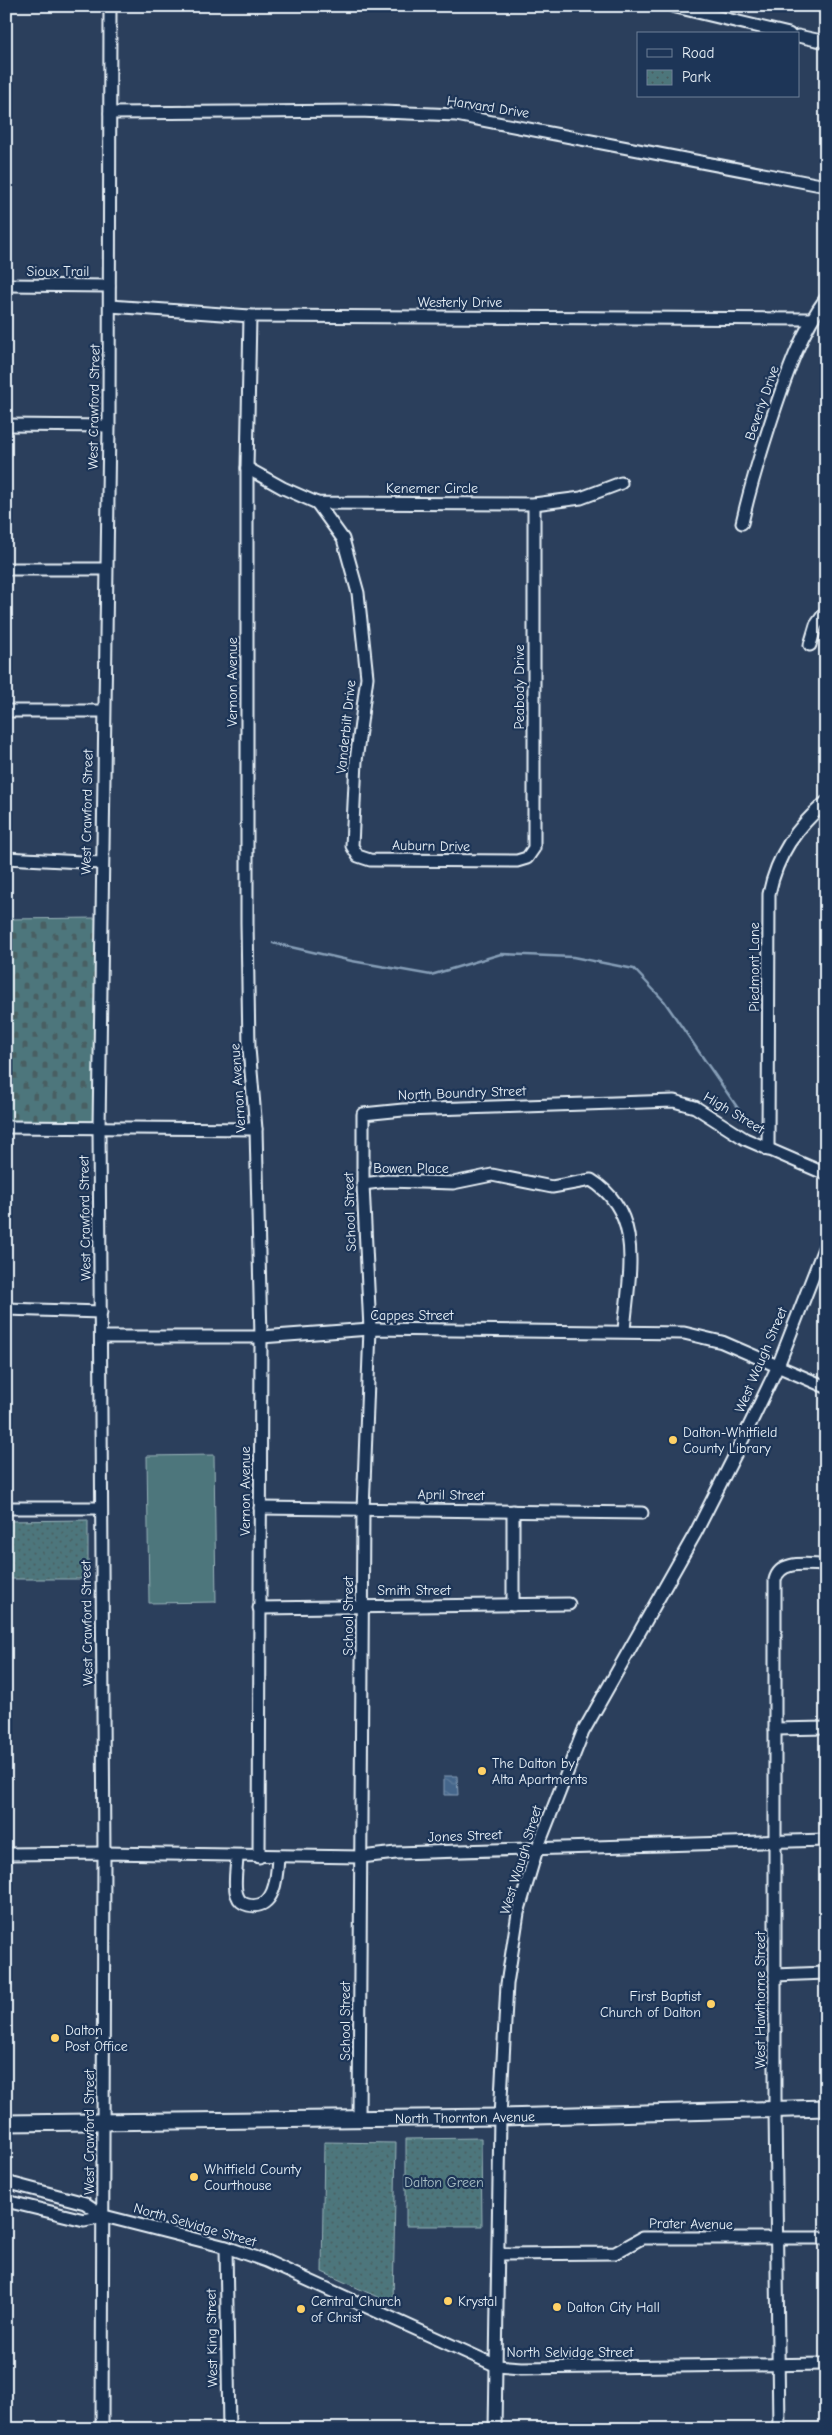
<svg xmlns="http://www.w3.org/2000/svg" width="832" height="2435" font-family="'Comic Neue',sans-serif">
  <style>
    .cemetery { fill: url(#cemetery-stones); stroke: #9ab4ba }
    .park { fill: url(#park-dots); stroke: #9ab4ba }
    .garden { fill: #4d767b; stroke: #9ab4ba }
    .water { fill: url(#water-waves); stroke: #869eb7 }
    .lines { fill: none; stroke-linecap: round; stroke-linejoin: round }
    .stream { stroke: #869eb7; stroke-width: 2.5 }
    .minor-casing { stroke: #e8f1f8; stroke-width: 15 }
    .major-casing { stroke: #e8f1f8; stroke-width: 19 }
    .minor { stroke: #1d3557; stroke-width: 11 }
    .major { stroke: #1d3557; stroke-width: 15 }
    .poi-dot { fill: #ffd166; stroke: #1d3557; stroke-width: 2 }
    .labels { text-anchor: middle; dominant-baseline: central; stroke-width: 4.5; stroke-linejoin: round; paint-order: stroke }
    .street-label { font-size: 14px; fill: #e8f1f8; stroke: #1d3557 }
    .poi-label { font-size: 14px; fill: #e8f1f8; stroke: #1d3557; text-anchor: start }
    .park-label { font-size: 14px; fill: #aac0c6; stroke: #1d3557 }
  </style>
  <defs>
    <pattern id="cemetery-stones" width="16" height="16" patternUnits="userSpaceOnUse" patternTransform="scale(1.25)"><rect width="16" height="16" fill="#4d767b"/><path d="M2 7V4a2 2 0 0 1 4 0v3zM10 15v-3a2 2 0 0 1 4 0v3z" fill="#4a5f62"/></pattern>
    <pattern id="park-dots" width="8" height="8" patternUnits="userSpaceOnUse" patternTransform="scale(1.25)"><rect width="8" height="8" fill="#4d767b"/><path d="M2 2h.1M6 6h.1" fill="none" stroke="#4a5f62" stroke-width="1.8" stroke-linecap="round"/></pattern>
    <pattern id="water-waves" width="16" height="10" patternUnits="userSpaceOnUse" patternTransform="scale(1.25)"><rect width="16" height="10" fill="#45668b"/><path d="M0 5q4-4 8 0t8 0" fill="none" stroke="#607c9c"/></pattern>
  </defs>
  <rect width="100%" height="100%" fill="#2b3f5c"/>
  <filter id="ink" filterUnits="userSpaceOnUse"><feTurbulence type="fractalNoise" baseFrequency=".02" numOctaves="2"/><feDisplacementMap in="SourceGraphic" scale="10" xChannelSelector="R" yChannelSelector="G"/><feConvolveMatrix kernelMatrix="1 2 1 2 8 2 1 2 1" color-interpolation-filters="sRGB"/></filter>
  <g filter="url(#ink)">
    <!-- cemetery -->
    <path class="cemetery" d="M96,918L95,1123L6,1122V919Z"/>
    <!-- park -->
    <g class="park">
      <path d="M88,1520V1579H6V1521Z"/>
      <path d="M481,2138L482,2226H406V2139Z"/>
      <path d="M324,2142L396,2143L393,2304L322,2272Z"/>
    </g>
    <!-- garden -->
    <path class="garden" d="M214,1455L216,1602L149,1603L147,1456Z"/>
    <!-- water -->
    <path class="water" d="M444,1776H457L458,1795H444Z"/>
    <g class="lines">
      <!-- stream -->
      <path class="stream" d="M273,943L352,961L431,975L501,954L573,957L634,969L664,1001L748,1123"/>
      <defs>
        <g id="minor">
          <path d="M672,6L789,34"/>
          <path d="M798,36L826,42"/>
          <path d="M110,113L359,111L456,115L826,186"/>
          <path d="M6,285L109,286"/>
          <path d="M110,306L250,316L811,319"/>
          <path d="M250,316L247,468V923L249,1048L256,1129L261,1337L259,1857"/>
          <path d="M6,425L109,426"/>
          <path d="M247,468L283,488L317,503L534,504L581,498L621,483"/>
          <path d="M317,503L343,539L358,593L367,677L356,761L352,846L358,856L370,860L517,861L527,858L534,848V504"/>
          <path d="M742,523C751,483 763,445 776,406C789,368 802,331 826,298"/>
          <path d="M6,569H105"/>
          <path d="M810,645L816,625L826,611"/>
          <path d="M6,711H104"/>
          <path d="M6,858L101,863"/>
          <path d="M6,1127L256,1129"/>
          <path d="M768,1150L769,894C777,855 796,828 826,802"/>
          <path d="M363,1184L387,1181L453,1183L492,1175L552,1187L591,1180C646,1214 628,1277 624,1331"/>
          <path d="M6,1309L101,1312"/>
          <path d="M101,1337H261L370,1329L684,1333L722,1342L826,1387"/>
          <path d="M6,1508H101"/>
          <path d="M260,1508L642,1513"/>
          <path d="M513,1511V1605"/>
          <path d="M259,1608L569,1604"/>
          <path d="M775,1729L826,1728"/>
          <path d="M6,1854L104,1853L361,1857L396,1853L826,1840"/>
          <path d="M237,1856C237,1868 233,1884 237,1895C239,1901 243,1904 248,1905C276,1911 277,1875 278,1857"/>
          <path d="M775,1975L826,1973"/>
          <path d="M359,2119L363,1510L370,1329L363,1184V1114L403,1110L674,1101L695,1107L745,1139L826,1174"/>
          <path d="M6,2182L85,2203L104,2216L226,2247L266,2261L497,2366L521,2368L826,2364"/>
          <path d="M6,2201L84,2220L104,2216"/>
          <path d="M226,2247L229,2429"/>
          <path d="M499,2254L615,2253L642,2238H826"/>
          <path d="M102,2429L104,1853L99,1128L109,426L110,6"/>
          <path d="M495,2429L500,2117L507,1984L518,1913L537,1849L583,1732L696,1532L740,1445L778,1366L826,1243"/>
          <path d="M779,2429L775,2109V1580C780,1559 808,1565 826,1565"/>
        </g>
        <g id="major">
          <path id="s1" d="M6,2123L500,2117L826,2108"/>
        </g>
      </defs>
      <!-- minor casing -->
      <use href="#minor" class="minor-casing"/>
      <!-- major casing -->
      <use href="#major" class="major-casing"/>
      <!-- minor -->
      <use href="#minor" class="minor"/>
      <!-- major -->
      <use href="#major" class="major"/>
    </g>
  </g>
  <!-- markers -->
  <g class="poi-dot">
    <circle cx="673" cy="1440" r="5"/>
    <circle cx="482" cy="1771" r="5"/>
    <circle cx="711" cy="2004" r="5"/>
    <circle cx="55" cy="2038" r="5"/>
    <circle cx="194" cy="2177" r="5"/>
    <circle cx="448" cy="2301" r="5"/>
    <circle cx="557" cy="2307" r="5"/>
    <circle cx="301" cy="2309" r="5"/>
  </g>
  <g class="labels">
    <!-- street labels -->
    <g class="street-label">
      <text transform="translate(488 107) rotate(9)">Harvard Drive</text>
      <text x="58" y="271">Sioux Trail</text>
      <text x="460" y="302">Westerly Drive</text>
      <text transform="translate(762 403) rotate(-71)">Beverly Drive</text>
      <text transform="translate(94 407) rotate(-89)">West Crawford Street</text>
      <text x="432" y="488">Kenemer Circle</text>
      <text transform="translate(232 682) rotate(-90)">Vernon Avenue</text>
      <text transform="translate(519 687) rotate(-90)">Peabody Drive</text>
      <text transform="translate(346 727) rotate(-84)">Vanderbilt Drive</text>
      <text transform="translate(87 812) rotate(-89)">West Crawford Street</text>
      <text transform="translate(431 846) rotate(1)">Auburn Drive</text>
      <text transform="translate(754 967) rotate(-90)">Piedmont Lane</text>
      <text transform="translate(238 1088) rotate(-94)">Vernon Avenue</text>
      <text transform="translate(462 1093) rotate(-2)">North Boundry Street</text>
      <text transform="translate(734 1113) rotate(31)">High Street</text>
      <text x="411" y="1168">Bowen Place</text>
      <text transform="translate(350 1212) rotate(-92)">School Street</text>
      <text transform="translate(85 1218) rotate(-91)">West Crawford Street</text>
      <text x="412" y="1315">Cappes Street</text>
      <text transform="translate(761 1360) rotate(-67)">West Waugh Street</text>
      <text transform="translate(245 1491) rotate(-90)">Vernon Avenue</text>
      <text transform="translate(451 1495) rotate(1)">April Street</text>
      <text x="414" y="1590">Smith Street</text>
      <text transform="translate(348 1616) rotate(-90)">School Street</text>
      <text transform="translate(87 1623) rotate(-91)">West Crawford Street</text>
      <text transform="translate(465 1836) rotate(-2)">Jones Street</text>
      <text transform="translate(521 1860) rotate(-73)">West Waugh Street</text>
      <text transform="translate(760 2000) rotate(-90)">West Hawthorne Street</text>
      <text transform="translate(345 2021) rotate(-90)">School Street</text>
      <text stroke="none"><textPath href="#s1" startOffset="459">North Thornton Avenue</textPath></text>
      <text transform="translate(89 2132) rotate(-90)">West Crawford Street</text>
      <text transform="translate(691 2224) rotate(1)">Prater Avenue</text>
      <text transform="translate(195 2225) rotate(16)">North Selvidge Street</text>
      <text transform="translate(212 2338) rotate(-91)">West King Street</text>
      <text x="570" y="2352">North Selvidge Street</text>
    </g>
    <!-- poi labels -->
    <g class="poi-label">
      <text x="683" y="1432">Dalton-Whitfield<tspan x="683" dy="16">County Library</tspan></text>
      <text x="492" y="1763">The Dalton by<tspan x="492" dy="16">Alta Apartments</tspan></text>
      <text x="701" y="1996" text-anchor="end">First Baptist<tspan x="701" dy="16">Church of Dalton</tspan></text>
      <text x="65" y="2030">Dalton<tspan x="65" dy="16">Post Office</tspan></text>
      <text x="204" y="2169">Whitfield County<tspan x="204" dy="16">Courthouse</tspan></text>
      <text x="311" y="2301">Central Church<tspan x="311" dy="16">of Christ</tspan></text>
      <text x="458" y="2301">Krystal</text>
      <text x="567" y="2307">Dalton City Hall</text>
    </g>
    <!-- park labels -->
    <g class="park-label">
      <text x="444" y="2182">Dalton Green</text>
    </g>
  </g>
  <!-- margin -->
  <rect width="832" height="2435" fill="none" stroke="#1d3557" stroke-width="25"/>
  <rect x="12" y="12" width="807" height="2410" fill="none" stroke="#e8f1f8" stroke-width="2" filter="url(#ink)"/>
  <!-- legend -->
  <rect x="637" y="32" width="162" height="65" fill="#1d3557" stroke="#6e8097"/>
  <rect x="647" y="49" width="25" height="8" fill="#1d3557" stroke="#6e8097"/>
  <text x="682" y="58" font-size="15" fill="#e8f1f8">Road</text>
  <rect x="647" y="70" width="25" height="15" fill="url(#park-dots)" stroke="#6e8097"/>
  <text x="682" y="82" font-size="15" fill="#e8f1f8">Park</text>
</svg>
